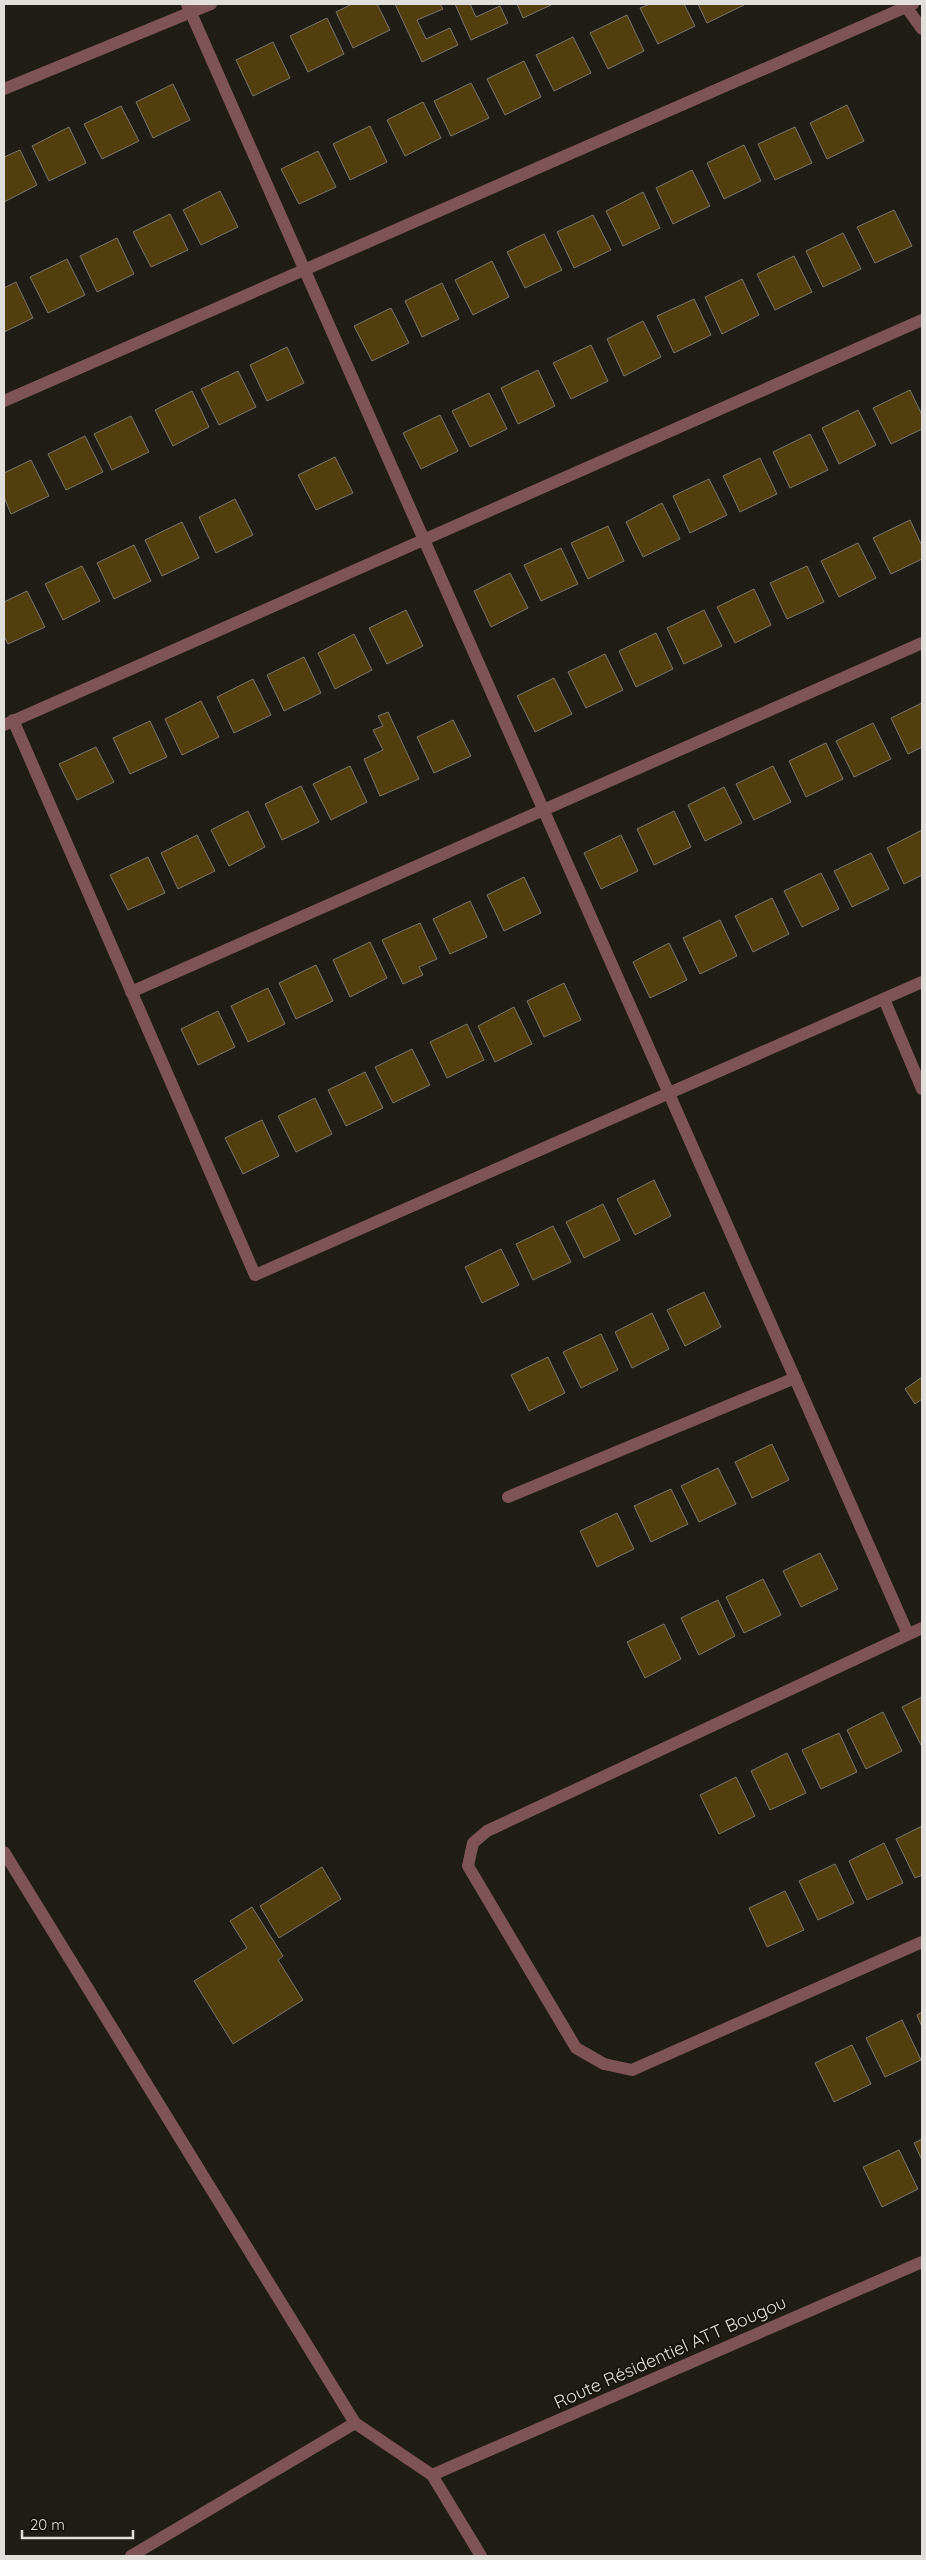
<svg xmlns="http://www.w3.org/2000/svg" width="926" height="2560" font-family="Quicksand,sans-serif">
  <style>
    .building { fill: #533e0e; stroke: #79766f }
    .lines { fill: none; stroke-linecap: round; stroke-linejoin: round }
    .minor { stroke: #7f5456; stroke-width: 12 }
    .tertiary { stroke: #7f5456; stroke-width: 12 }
    .labels { text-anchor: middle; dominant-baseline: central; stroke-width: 4; stroke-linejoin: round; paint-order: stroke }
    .street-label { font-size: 18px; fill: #e1dfdb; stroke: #17140e }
  </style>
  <rect width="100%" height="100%" fill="#201d17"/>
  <!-- building -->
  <g class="building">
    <path d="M352,4H377L390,30L353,48L336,12Z"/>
    <path d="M395,4H440L443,9L417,20L426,39L450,28L458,45L422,62Z"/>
    <path d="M455,4H470L476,17L500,6L508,23L471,40Z"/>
    <path d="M517,4H553L523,18Z"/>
    <path d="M650,4H684L695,26L658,44L640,8Z"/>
    <path d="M698,4H744V5L707,23Z"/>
    <path d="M627,15L644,51L608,69L590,33Z"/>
    <path d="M327,18L344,54L308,72L290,36Z"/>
    <path d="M573,37L591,73L554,91L536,55Z"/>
    <path d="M273,42L290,78L253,96L236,60Z"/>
    <path d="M524,61L541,97L505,115L487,79Z"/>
    <path d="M471,83L489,118L451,136L434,101Z"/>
    <path d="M173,84L190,120L153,138L136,102Z"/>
    <path d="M423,102L441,138L405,156L387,120Z"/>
    <path d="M847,105L864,141L827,159L810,123Z"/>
    <path d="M121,106L139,141L102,159L84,124Z"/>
    <path d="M370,126L387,162L350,180L333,144Z"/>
    <path d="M69,127L86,163L49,181L32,146Z"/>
    <path d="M795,127L812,163L775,180L758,144Z"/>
    <path d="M744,145L761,181L724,199L707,163Z"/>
    <path d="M20,150L37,185L4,202V157Z"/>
    <path d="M318,151L336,187L299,204L281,169Z"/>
    <path d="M692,170L710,206L673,224L656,188Z"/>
    <path d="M220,191L238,227L201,245L183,210Z"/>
    <path d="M643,192L660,228L623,246L606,211Z"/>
    <path d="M894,210L912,246L875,263L857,227Z"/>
    <path d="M170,214L188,250L151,267L133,232Z"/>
    <path d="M593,215L611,250L574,268L557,232Z"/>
    <path d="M843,233L861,269L823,287L806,251Z"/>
    <path d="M544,234L562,270L525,288L507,252Z"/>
    <path d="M117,238L134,274L97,292L80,256Z"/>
    <path d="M794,256L812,292L775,310L757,274Z"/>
    <path d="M67,259L85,295L48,313L30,277Z"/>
    <path d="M492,261L509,297L473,315L455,280Z"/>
    <path d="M742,279L759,315L722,334L705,297Z"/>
    <path d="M16,282L33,318L4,332V288Z"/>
    <path d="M442,283L459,319L422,337L405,301Z"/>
    <path d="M694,299L711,335L674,353L657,316Z"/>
    <path d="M391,308L409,343L372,361L354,326Z"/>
    <path d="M643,321L661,357L624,376L607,339Z"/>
    <path d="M591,345L608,381L571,399L553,363Z"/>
    <path d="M287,347L304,383L267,401L250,365Z"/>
    <path d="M538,370L555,406L518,424L501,388Z"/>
    <path d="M238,371L256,407L219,425L201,389Z"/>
    <path d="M910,390L922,415V429L891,444L873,408Z"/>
    <path d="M192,391L209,427L173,446L155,410Z"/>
    <path d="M489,393L507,429L470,447L452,411Z"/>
    <path d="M858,410L876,445L839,464L822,428Z"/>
    <path d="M440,415L458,451L421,469L403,433Z"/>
    <path d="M131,416L149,452L112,470L94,434Z"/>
    <path d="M810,434L828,470L790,488L773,452Z"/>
    <path d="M85,436L103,472L66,490L48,454Z"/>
    <path d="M335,457L353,493L316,510L298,475Z"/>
    <path d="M760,458L777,494L740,512L723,476Z"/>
    <path d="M31,460L49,496L11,514L4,497V473Z"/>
    <path d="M709,479L727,515L690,533L673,496Z"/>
    <path d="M235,499L253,535L216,553L199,517Z"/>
    <path d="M662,503L680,539L643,557L626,522Z"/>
    <path d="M910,520L922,546V559L891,574L873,538Z"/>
    <path d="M182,522L199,558L162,576L145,540Z"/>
    <path d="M608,526L624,561L588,579L571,543Z"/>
    <path d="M858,543L876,578L839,597L821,561Z"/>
    <path d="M134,545L151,581L114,599L97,563Z"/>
    <path d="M561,548L578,584L541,601L524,565Z"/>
    <path d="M82,566L100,601L63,620L45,584Z"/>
    <path d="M807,566L824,602L787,619L770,583Z"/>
    <path d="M510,573L528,608L491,627L474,591Z"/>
    <path d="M754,589L771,625L735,643L717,607Z"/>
    <path d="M27,591L45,627L8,644L4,636V602Z"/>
    <path d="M406,610L423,646L387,664L369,628Z"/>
    <path d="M704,610L722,646L684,664L667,628Z"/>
    <path d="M656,633L673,669L636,687L619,651Z"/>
    <path d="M354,634L372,670L335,689L318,653Z"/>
    <path d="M605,654L623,690L586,708L568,672Z"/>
    <path d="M304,657L321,693L284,711L267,675Z"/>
    <path d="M554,678L572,714L535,732L517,696Z"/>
    <path d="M253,679L271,715L234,733L217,697Z"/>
    <path d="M201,701L219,737L182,755L165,719Z"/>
    <path d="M922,703V747L908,754L891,718Z"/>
    <path d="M388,712L419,779L380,796L364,759L383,750L373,730L383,726L378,716Z"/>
    <path d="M453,720L471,756L434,773L417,737Z"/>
    <path d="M150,721L167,757L130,774L113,738Z"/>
    <path d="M873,723L891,759L854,777L836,741Z"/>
    <path d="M826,743L843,779L806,797L789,761Z"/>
    <path d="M96,747L114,782L77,800L59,764Z"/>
    <path d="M350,766L367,802L331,820L313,784Z"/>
    <path d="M773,766L791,802L754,820L736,784Z"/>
    <path d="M301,786L319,822L282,840L265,804Z"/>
    <path d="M724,787L742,823L705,841L688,805Z"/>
    <path d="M248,811L265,847L229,866L211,830Z"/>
    <path d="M674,811L691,847L654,865L637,829Z"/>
    <path d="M922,830V875L904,884L887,848Z"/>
    <path d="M197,835L215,871L178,889L161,853Z"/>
    <path d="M621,835L638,871L601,889L584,853Z"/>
    <path d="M871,853L889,889L852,907L834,871Z"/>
    <path d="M148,857L165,893L128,910L110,875Z"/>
    <path d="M821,873L839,909L802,927L784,891Z"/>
    <path d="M524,877L541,913L504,931L487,895Z"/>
    <path d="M772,898L789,934L753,952L735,916Z"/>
    <path d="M470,901L487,937L450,954L433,919Z"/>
    <path d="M720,920L737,956L700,974L683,938Z"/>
    <path d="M420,923L437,959L419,967L423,975L403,984L382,940Z"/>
    <path d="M370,942L387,978L350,997L333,960Z"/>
    <path d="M669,943L687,980L650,998L633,962Z"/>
    <path d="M316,965L333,1001L296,1019L279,983Z"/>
    <path d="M564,983L581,1020L544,1037L527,1001Z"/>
    <path d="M268,988L285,1024L248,1042L231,1006Z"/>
    <path d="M514,1007L532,1044L495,1062L478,1026Z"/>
    <path d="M218,1011L235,1047L198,1065L181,1029Z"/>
    <path d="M467,1024L484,1060L447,1078L430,1042Z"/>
    <path d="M412,1049L430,1085L393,1103L375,1067Z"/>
    <path d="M365,1072L383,1108L346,1126L328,1090Z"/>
    <path d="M315,1098L332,1134L296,1152L278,1116Z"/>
    <path d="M262,1120L279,1156L243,1174L225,1138Z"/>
    <path d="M654,1180L671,1216L635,1235L617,1199Z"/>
    <path d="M603,1204L620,1240L584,1258L566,1222Z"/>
    <path d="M553,1226L571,1262L533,1280L516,1244Z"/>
    <path d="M501,1249L519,1285L482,1303L465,1267Z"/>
    <path d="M704,1292L721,1327L685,1346L667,1310Z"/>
    <path d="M652,1313L669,1349L632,1368L615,1332Z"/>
    <path d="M601,1334L618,1370L581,1388L563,1352Z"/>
    <path d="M548,1357L565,1393L529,1411L511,1375Z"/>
    <path d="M922,1377V1399L915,1404L905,1389Z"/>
    <path d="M772,1444L789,1480L752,1498L735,1462Z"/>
    <path d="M718,1468L736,1504L699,1522L681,1486Z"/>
    <path d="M671,1489L688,1524L651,1542L634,1506Z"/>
    <path d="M617,1513L634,1549L597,1567L580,1531Z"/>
    <path d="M820,1553L838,1589L801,1607L783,1571Z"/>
    <path d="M763,1579L781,1615L744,1633L726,1597Z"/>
    <path d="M718,1600L735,1636L699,1655L681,1618Z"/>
    <path d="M664,1624L681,1659L645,1678L627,1642Z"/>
    <path d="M922,1697V1745H921L902,1707Z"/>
    <path d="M883,1712L902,1751L866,1769L847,1730Z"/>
    <path d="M839,1733L857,1772L821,1789L802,1750Z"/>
    <path d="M787,1753L806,1793L770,1810L751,1771Z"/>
    <path d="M736,1777L755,1816L719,1834L700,1795Z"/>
    <path d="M922,1826V1875L915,1878L896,1839Z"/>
    <path d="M884,1843L903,1883L867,1900L849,1861Z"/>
    <path d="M835,1864L854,1903L818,1920L799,1881Z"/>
    <path d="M322,1867L341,1899L279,1938L260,1906Z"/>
    <path d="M785,1891L804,1930L767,1947L749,1908Z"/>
    <path d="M252,1907L283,1956L278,1960L303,2000L233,2044L194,1981L247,1948L230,1921Z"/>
    <path d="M922,2012V2027L917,2015Z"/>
    <path d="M902,2020L921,2060L885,2077L866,2038Z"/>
    <path d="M852,2045L871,2084L834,2102L815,2063Z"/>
    <path d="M922,2139V2160L914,2143Z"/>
    <path d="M899,2150L918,2189L882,2207L863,2167Z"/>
  </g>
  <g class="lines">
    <!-- minor -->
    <g class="minor">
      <path d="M187,4L908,1634"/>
      <path d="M4,89L211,4"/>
      <path d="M4,401L913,4"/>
      <path d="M13,720L255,1275L922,982"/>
      <path d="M4,725L922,320"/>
      <path d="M131,992L922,643"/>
      <path d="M884,999L922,1089"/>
      <path d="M508,1497L795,1378"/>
      <path d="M922,1628L487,1831L473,1843L468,1866L576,2048L604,2064L632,2070L922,1942"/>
      <path d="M4,1852L355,2423L432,2475L481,2556"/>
      <path d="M131,2556L355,2423"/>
    </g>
    <!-- tertiary -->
    <g class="tertiary">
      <path d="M904,4L922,29"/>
      <path d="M432,2475L922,2262"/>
    </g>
  </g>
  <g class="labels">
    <!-- street labels -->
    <g class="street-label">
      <text transform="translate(670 2352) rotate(-24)">Route Résidentiel ATT Bougou</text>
    </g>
  </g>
  <!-- border -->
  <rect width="926" height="2560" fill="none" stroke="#e1dfdb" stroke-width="10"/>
  <!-- scale -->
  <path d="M22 2530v8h111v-8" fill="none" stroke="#e1dfdb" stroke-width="2.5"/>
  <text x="30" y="2530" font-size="15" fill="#e1dfdb" stroke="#17140e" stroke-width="4" paint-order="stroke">20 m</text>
</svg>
